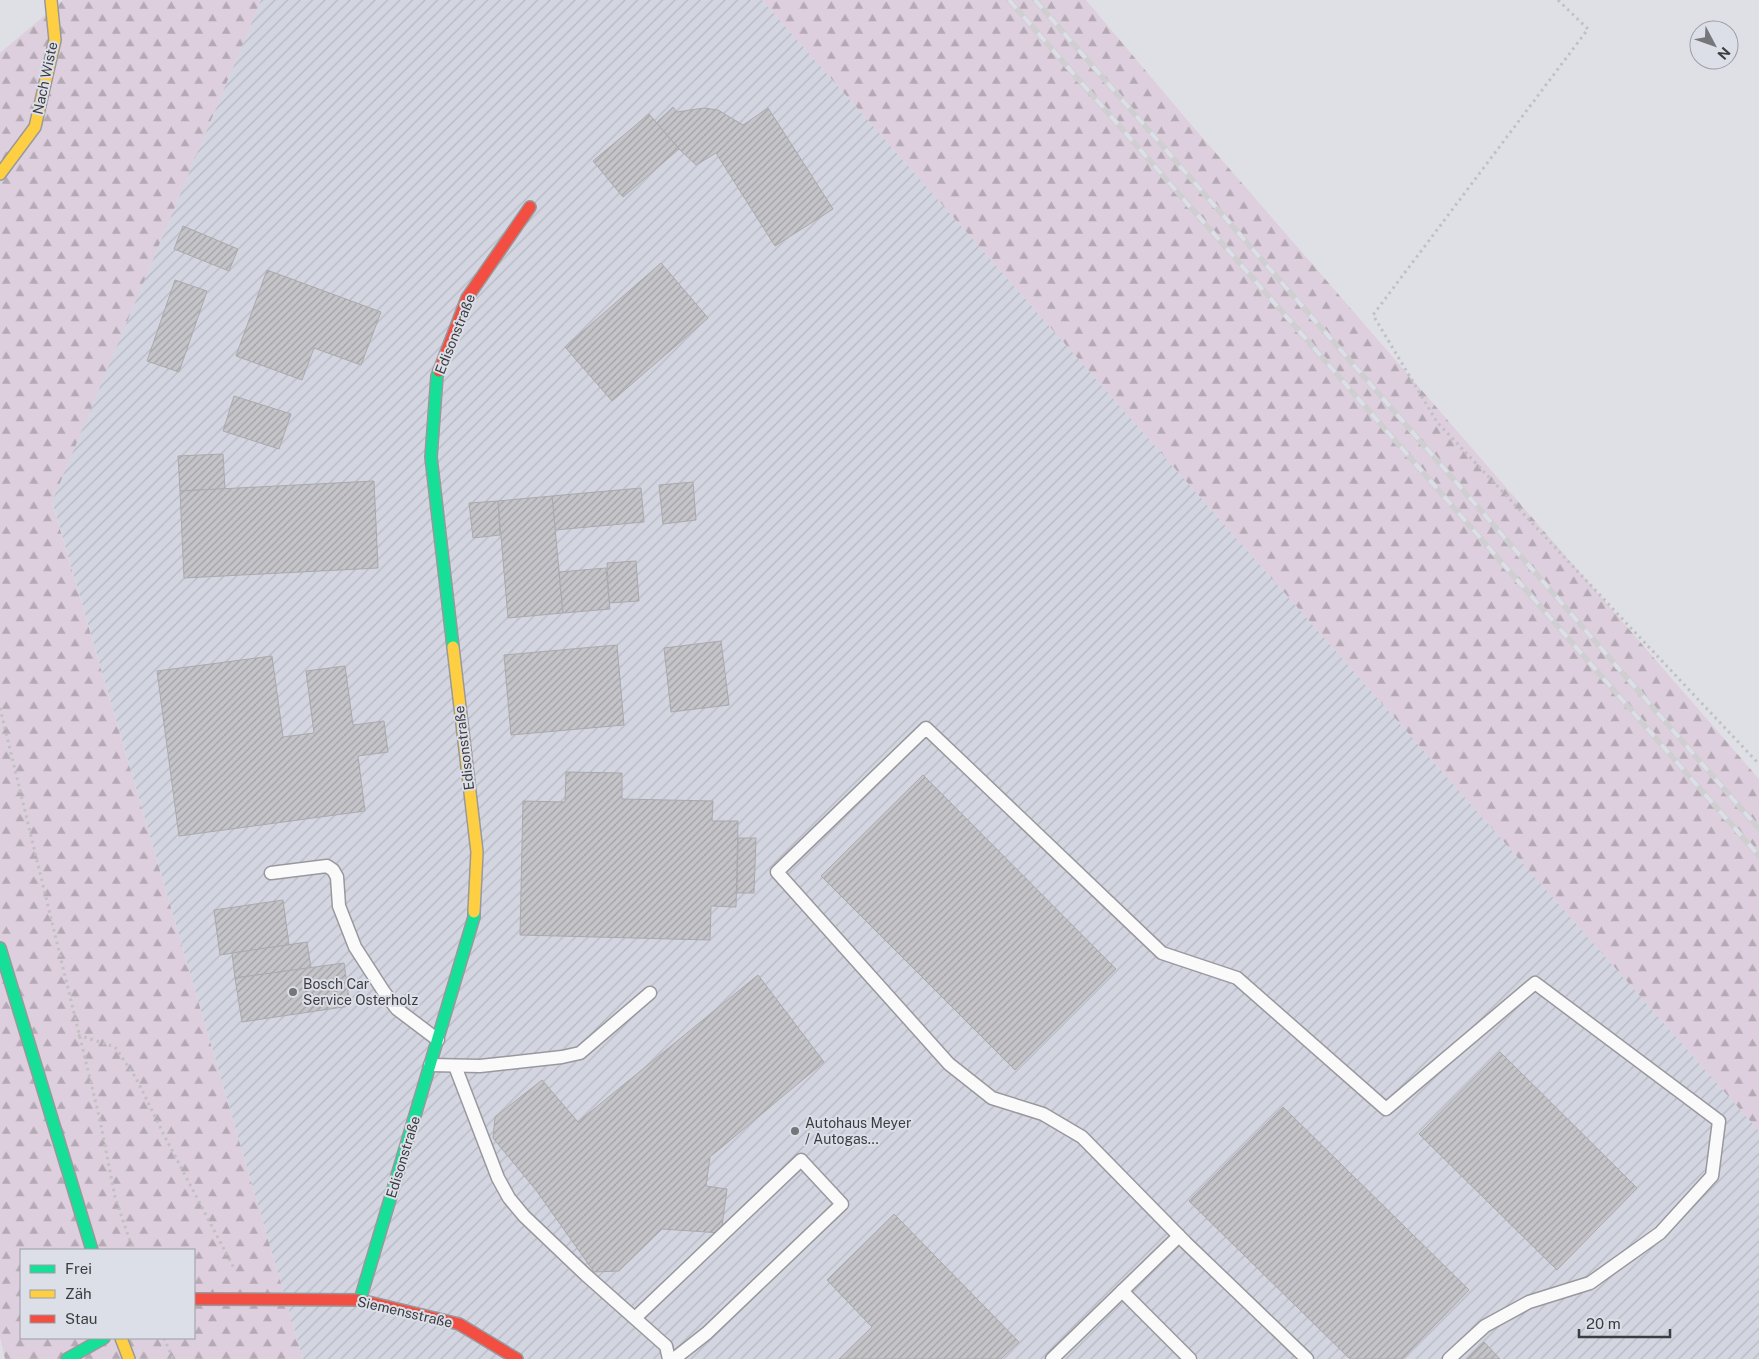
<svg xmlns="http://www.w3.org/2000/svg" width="1759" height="1359" font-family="'Public Sans',sans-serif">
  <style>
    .industrial { fill: url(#industrial-furrows) }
    .forest { fill: url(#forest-firs); fill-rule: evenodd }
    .building { fill: url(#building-hatch); stroke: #aaaaae }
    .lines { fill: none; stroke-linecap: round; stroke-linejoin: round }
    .lane-casing { stroke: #99999d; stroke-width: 15 }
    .fast-casing { stroke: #99999d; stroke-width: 14 }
    .slow-casing { stroke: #99999d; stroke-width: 14 }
    .jam-casing { stroke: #99999d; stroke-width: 14 }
    .path { stroke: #c0c1c3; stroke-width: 3; stroke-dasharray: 2.5 4; stroke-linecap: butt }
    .lane { stroke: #fafafb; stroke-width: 12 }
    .fast { stroke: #16e098; stroke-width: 11 }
    .slow { stroke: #ffcf43; stroke-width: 11 }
    .jam { stroke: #f24e42; stroke-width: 11 }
    .rail-casing { stroke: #cfcfd1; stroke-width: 5.5 }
    .rail { stroke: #dcdee8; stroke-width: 4; stroke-dasharray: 11; stroke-linecap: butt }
    .poi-dot { fill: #75767a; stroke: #dcdee8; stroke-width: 2 }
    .labels { text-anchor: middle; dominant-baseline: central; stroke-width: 4; stroke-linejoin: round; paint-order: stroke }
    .street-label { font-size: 14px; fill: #3c3d40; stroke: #dcdee8 }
    .poi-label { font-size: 14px; fill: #3c3d40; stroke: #dcdee8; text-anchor: start }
  </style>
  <defs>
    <pattern id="industrial-furrows" width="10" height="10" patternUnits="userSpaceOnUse" patternTransform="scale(1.25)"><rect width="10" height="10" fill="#d3d5e1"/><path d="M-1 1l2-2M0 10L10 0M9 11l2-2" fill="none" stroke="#b6b8c2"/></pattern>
    <pattern id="forest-firs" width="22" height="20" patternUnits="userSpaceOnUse" patternTransform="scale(1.25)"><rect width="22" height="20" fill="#ddcfdd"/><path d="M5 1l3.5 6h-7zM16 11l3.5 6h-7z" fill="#b4a9b5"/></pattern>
    <pattern id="building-hatch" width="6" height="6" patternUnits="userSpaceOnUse" patternTransform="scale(1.25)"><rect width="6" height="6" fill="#c5c5c9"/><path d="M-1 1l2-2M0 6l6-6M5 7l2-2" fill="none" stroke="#a1a1a5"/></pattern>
  </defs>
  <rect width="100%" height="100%" fill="#dfe0e5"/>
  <!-- industrial -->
  <path class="industrial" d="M261,0H762L1759,1131V1359H303L52,501Z"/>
  <!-- forest -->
  <g class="forest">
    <path d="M63,0H261L52,502L303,1359H5L0,1337V53ZM21,1250H194V1338H21Z"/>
    <path d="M762,0H1086L1188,121L1759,779V1131Z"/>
  </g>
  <!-- building -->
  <g class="building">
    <path d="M673,107L677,112L704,108L718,110L743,125L768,108L833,209L775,246L716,153L696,165L679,149L656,123Z"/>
    <path d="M649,114L679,149L623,197L593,161Z"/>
    <path d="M183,226L238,249L229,271L174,249Z"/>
    <path d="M661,263L708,318L612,401L565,347Z"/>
    <path d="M267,270L381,312L361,365L314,348L302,380L236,356Z"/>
    <path d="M175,280L207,291L179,372L147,361Z"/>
    <path d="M234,396L291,414L279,449L223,431Z"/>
    <path d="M223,454L225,489L180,491L178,456Z"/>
    <path d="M374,481L378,568L184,578L180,491Z"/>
    <path d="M693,482L696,520L663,524L659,485Z"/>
    <path d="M641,488L644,522L555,530L552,496Z"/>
    <path d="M552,496L563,613L508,618L498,501Z"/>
    <path d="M498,501L500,535L473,538L469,503Z"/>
    <path d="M636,561L639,601L609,603L607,563Z"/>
    <path d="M606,568L610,609L563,613L559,572Z"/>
    <path d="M721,641L729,705L671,712L664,648Z"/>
    <path d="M617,645L624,725L511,735L504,655Z"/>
    <path d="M272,656L283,737L314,733L306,671L345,666L353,725L384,721L388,752L358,756L365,811L179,836L157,671Z"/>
    <path d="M566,772L622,773V799L713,801L712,821H738L736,907L711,906L710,940L520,935L523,801L565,802Z"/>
    <path d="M923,775L1116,969L1015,1070L821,876Z"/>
    <path d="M738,838H756L754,893H737Z"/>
    <path d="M283,900L289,945L220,955L214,910Z"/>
    <path d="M307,942L311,968L235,978L232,953Z"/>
    <path d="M344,963L350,1006L242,1022L235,978Z"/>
    <path d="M758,975L824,1062L710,1157L706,1186L727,1189L721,1233L662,1229L619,1271L594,1272L536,1190L493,1138L495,1117L542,1080L578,1122Z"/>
    <path d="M1500,1052L1637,1188L1557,1270L1419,1134Z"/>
    <path d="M1283,1107L1469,1290L1402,1359H1350L1189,1201Z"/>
    <path d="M894,1214L1019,1342L1001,1359H839L872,1327L827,1280Z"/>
    <path d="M1484,1342L1500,1359H1467Z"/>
  </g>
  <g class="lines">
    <defs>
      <g id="lane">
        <path d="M271,873L327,866L333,870L337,877L339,906L355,947L384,992L397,1009L438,1040"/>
        <path d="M430,1065L480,1066L562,1057L580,1053L650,993"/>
        <path d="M455,1066L498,1178L509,1198L524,1216L586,1275L666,1346L669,1359"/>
        <path d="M1122,1291L1190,1359"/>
        <path d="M635,1318L801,1160L842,1204L707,1333L674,1359"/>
        <path d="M1052,1359L1179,1236"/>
        <path d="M1307,1359L1186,1243L1082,1137L1043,1114L992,1098L949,1064L777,872L926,728L1162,953L1237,978L1386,1109L1535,983L1719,1121L1712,1176L1660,1233L1590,1283L1529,1302L1485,1326L1449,1359"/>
      </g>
      <g id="fast">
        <path d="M439,371L437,376L431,457L453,647"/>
        <path d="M0,948L92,1250"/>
        <path d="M360,1300L474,917V912"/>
        <path d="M67,1359L104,1338"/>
      </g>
      <g id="slow">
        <path d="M0,174L35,127L55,40L51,0"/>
        <path d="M453,647L477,852L474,912"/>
        <path d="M121,1338L129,1359"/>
      </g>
      <g id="jam">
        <path d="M439,371L467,298L530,207"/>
        <path d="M194,1299L360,1300L459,1324L517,1359"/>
      </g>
    </defs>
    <!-- lane casing -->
    <use href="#lane" class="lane-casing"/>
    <!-- fast casing -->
    <use href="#fast" class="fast-casing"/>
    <!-- slow casing -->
    <use href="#slow" class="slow-casing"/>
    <!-- jam casing -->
    <use href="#jam" class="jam-casing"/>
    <!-- path -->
    <g class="path">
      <path d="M1558,0L1588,29L1373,315L1437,422L1759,764"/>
      <path d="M0,708L100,1120L115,1197L133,1250"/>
      <path d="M78,1035L115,1047L136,1078L165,1137L235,1270"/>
      <path d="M164,1338L173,1359"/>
    </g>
    <!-- lane -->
    <use href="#lane" class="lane"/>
    <!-- fast -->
    <use href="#fast" class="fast"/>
    <!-- slow -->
    <use href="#slow" class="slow"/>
    <!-- jam -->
    <use href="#jam" class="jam"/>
    <defs>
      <g id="rail">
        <path d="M1009,0L1759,856"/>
        <path d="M1035,0L1759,829"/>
      </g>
    </defs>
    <!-- rail casing -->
    <use href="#rail" class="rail-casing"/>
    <!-- rail -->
    <use href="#rail" class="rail"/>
  </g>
  <!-- markers -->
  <g class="poi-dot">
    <circle cx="293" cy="992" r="5"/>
    <circle cx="795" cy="1131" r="5"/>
  </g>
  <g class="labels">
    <!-- street labels -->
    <g class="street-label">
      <text transform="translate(45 78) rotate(-78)">Nach Wiste</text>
      <text transform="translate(455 334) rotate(-68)">Edisonstraße</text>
      <text transform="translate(464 748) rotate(-97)">Edisonstraße</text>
      <text transform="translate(403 1157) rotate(-73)">Edisonstraße</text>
      <text transform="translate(405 1312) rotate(13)">Siemensstraße</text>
    </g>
    <!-- poi labels -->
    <g class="poi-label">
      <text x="303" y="984">Bosch Car<tspan x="303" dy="16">Service Osterholz</tspan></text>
      <text x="805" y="1123">Autohaus Meyer<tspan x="805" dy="16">/ Autogas...</tspan></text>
    </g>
  </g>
  <!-- legend -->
  <rect x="20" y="1249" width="175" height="90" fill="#dcdee8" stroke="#9c9ea5"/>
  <rect x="30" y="1265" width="25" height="8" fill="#16e098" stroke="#9c9ea5"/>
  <text x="65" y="1274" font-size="15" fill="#3c3d40">Frei</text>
  <rect x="30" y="1290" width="25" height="8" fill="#ffcf43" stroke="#9c9ea5"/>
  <text x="65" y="1299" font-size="15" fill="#3c3d40">Zäh</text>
  <rect x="30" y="1315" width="25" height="8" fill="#f24e42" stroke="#9c9ea5"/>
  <text x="65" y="1324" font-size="15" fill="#3c3d40">Stau</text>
  <!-- north arrow -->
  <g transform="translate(1714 45) rotate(131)"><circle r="24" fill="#dcdee8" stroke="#9c9ea5"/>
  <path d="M0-4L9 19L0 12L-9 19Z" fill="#75767a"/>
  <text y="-8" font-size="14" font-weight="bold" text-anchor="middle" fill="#3c3d40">N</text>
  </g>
  <!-- scale -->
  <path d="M1579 1329v8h91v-8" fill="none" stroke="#3c3d40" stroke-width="2.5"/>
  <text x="1586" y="1329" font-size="15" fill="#3c3d40" stroke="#dcdee8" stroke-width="4" paint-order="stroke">20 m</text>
</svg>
